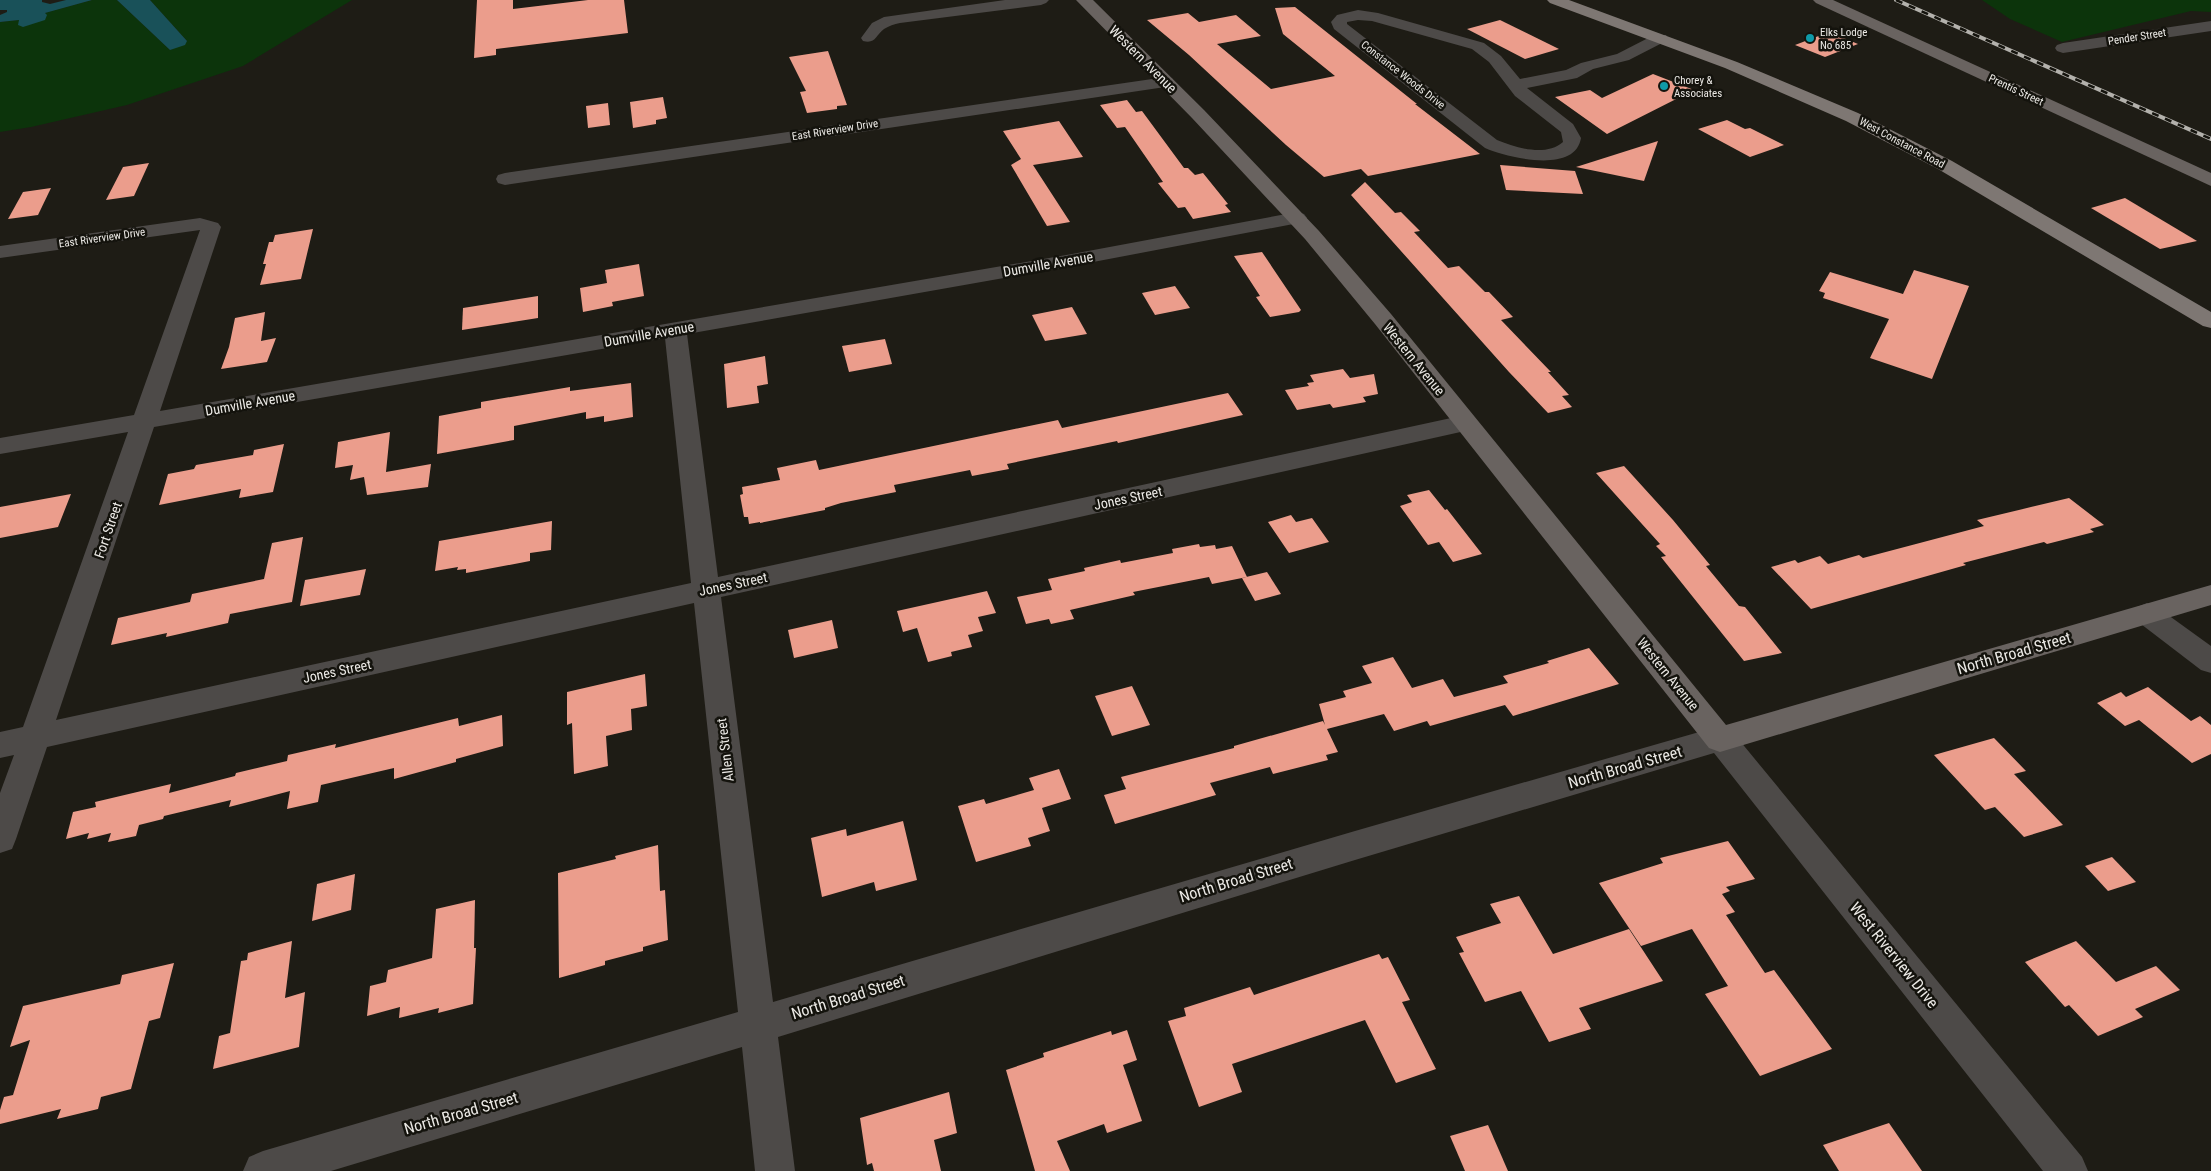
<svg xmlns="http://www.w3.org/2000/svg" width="2211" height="1171" font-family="'Roboto Condensed',sans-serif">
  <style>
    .green { fill: #0c340b }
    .water { fill: #195159 }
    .building { fill: #eb9d8c }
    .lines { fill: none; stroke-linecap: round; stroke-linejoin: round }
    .street { fill: #4d4a48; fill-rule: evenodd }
    .secondary { fill: #696360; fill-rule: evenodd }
    .primary { fill: #7e7773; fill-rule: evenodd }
    .rail-casing { stroke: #b3b1ac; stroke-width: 4 }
    .rail { stroke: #14130d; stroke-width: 2.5; stroke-dasharray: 7; stroke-linecap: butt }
    .culture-dot { fill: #0f9aa8; stroke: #14130d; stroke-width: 2 }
    .labels { text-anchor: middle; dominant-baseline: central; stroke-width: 5; stroke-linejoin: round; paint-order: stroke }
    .far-poi-label { font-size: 11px; fill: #ebe9e5; stroke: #14130d; text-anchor: start }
    .far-street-label { font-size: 11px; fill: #ebe9e5; stroke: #14130d }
    .street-label { font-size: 14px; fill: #ebe9e5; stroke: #14130d }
    .near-street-label { font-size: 16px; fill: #ebe9e5; stroke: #14130d }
  </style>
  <rect width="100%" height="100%" fill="#1e1c15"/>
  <!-- green -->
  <g class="green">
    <path d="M92,0H117L170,50L187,41L150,0H352L243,66L127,105L31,127L0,132V22L19,20Z"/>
    <path d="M1982,0H2211V12L2191,11L2062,42L2010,19Z"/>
  </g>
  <!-- water -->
  <g class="water">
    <path d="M0,0H42V2L50,4L66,0H92L45,13L47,15L45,20L23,27L18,25L19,20L0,22V15L7,12V10H0Z"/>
    <path d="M117,0H150L187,41L185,45L170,50Z"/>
  </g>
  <!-- building -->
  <g class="building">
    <path d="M477,0H513V9L588,0H624L628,33L496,49V55L474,58Z"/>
    <path d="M1295,7L1417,104H1415L1480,154L1368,176L1361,169L1324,177L1286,145L1189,55L1147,20L1188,13L1199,22L1236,15L1261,36L1217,44L1271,89L1335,76L1283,34L1275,8Z"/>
    <path d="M1500,20L1559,49L1525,59L1467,29Z"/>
    <path d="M1829,32L1858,44L1825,57L1795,45Z"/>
    <path d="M828,51L847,105L837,106V109L807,113L800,92L806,91L789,57Z"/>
    <path d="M1653,74L1694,90L1607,134L1555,97L1590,90L1602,98Z"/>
    <path d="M663,97L667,118L656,120V124L633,128L630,102Z"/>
    <path d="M1127,100L1136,112L1142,111L1184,168H1188L1195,175L1203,173L1228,204L1225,205L1231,212L1193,219L1185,207L1178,208L1158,183L1163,182L1125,127L1117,128L1100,105Z"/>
    <path d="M608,103L610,125L588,128L586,106Z"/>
    <path d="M1727,120L1745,129L1750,128L1784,145L1750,157L1698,129Z"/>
    <path d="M1059,121L1083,157L1033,165L1070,222L1047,226L1011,165L1021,159L1003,131Z"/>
    <path d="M1658,141L1644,181L1576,167Z"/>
    <path d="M149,163L134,196L106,200L123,167Z"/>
    <path d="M1500,165L1575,171L1583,194L1506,190Z"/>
    <path d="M1365,182L1395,213L1401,212L1420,231L1414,232L1448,268L1459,266L1485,292H1489L1513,317L1501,320L1551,372H1548L1569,395L1562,396L1572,407L1548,413L1509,372L1351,195Z"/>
    <path d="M51,188L38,215L8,219L23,192Z"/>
    <path d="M2125,198L2197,241L2160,249L2091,208Z"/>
    <path d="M313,229L301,279L260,285L266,264H263L269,242H273L275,235Z"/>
    <path d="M1262,252L1301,310L1299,312L1270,317L1256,297L1260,296L1234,256Z"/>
    <path d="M639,264L644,296L612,302L613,306L583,312L580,288L607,283L605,270Z"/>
    <path d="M1914,270L1969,286L1932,379L1870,358L1889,319L1823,298L1825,293L1819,291L1830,272L1903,294Z"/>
    <path d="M1175,286L1190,308L1155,315L1142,293Z"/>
    <path d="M538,296V318L462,330L463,308Z"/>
    <path d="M1072,307L1087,334L1045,341L1032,315Z"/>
    <path d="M265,312L261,341L276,338L267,362L221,369L229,347L235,318Z"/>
    <path d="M885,339L892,364L849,372L842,346Z"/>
    <path d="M765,356L768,384L757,386L759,403L727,408L724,364Z"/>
    <path d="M1343,369L1350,378L1374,374L1378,394L1363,397L1366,402L1333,408L1330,404L1297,410L1285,390L1309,386L1307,383L1314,382L1310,375Z"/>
    <path d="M631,383L633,417L604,422V416L586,419V412L514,426V440L437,454L439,416L481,408V402L570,387V391Z"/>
    <path d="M1228,393L1243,415L1118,443L1117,441L1007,464L1009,469L972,476L970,470L894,485L896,492L841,503L825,508V510L760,523V522L749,524L748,517H744L740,495L743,494L742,487L780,480L777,468L816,460L819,470L1058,420L1062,428Z"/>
    <path d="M390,432L386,472L431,464L428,487L367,495L364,477L350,480L353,465L335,468L338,442Z"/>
    <path d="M284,444L273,492L239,498L241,489L159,505L168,474L194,469L196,465L253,455L254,450Z"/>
    <path d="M1624,466L1673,520L1710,565L1706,566L1739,606L1745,607L1782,653L1744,661L1661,557L1666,556L1656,546L1660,544L1596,473Z"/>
    <path d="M1429,490L1445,510L1447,509L1482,554L1453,562L1439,542L1428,545L1400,506L1412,502L1407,495Z"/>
    <path d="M71,494L58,527L0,538V507Z"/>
    <path d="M2069,498L2104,525L2090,529L2094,532L2047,544L2044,542L1963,563L1966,565L1811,609L1771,567L1795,560L1798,563L1820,556L1828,564L1859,555L1863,558L1984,526L1977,520Z"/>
    <path d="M1291,515L1296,522L1312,518L1329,542L1289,553L1268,522Z"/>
    <path d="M552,521L551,550L530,553V561L466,573V569L457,570L458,567L435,571L439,541Z"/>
    <path d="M303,537L292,602L230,614L228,623L166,637L167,633L111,645L118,618L190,602L192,594L264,579L272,543Z"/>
    <path d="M1199,544L1200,547L1215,545L1216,549L1232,546L1247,577L1212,584L1209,577L1133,592L1135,595L1070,610L1074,619L1051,624L1049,619L1026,624L1017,597L1052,590L1048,579L1085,571L1084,568L1120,560L1121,563L1173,553L1172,549Z"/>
    <path d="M366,569L360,595L300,606L305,580Z"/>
    <path d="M1267,572L1281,594L1255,601L1242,578Z"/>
    <path d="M987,591L996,613L978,617L983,631L968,635L972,647L951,652L952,656L928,662L917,628L903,632L897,611Z"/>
    <path d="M832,620L838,648L794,658L788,630Z"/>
    <path d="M1589,648L1619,684L1513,716L1505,705L1430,726L1427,721L1394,731L1384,714L1327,729L1338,752L1326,755L1328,760L1273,774L1270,767L1210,783L1216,795L1115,824L1104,795L1126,789L1121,777L1234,748V746L1323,721L1325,725L1319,704L1346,697L1343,691L1372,683L1362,666L1393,657L1412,688L1443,679L1454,697L1508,683L1503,676L1549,663L1547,661Z"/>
    <path d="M645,674L647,706L631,709L632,730L606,736L608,766L574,774L572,723L567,725V692Z"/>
    <path d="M1132,686L1150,725L1112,736L1095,696Z"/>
    <path d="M2148,687L2191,721L2200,716L2211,725V754L2192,763L2139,720L2125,726L2097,703L2121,692L2126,697Z"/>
    <path d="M502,715L503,746L456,759V762L394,779V768L321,785L318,802L287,809L290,791L229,807L231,800L164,816L163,819L139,825L136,836L108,842L111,833L87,839L89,833L66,839L73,812L96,807L95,802L171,784L169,793L235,776L236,773L287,761L288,755L336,744L335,748L458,718L459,726Z"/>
    <path d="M1994,738L2026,771L2014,774L2063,825L2024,837L1995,807L1985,810L1934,755Z"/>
    <path d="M1059,769L1071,799L1042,808L1050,831L1028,838L1031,846L976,862L958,806L984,799L986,804L1034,790L1029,778Z"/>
    <path d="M903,821L917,880L876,891L874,882L822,897L811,838L846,829L847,836Z"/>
    <path d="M1728,841L1755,879L1726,887L1730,891L1722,894L1735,912L1726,915L1765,973L1774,970L1832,1049L1760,1076L1705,994L1728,986L1692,929L1641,946L1599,883L1663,863L1660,858Z"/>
    <path d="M658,845L660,891L665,890L668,940L643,947V951L605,961V965L559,978L558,873L616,859L615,856Z"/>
    <path d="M2112,857L2136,882L2108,891L2085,866Z"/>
    <path d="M355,874L351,910L312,921L317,884Z"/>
    <path d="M1519,896L1553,954L1629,929L1663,981L1579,1008L1591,1029L1549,1042L1521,991L1485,1002L1459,953L1464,952L1456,937L1501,923L1490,904Z"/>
    <path d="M475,900L474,948H476L473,1004L438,1013L439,1008L399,1018L400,1007L367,1016L370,986L386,982L388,970L432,958L436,909Z"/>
    <path d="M292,941L285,998L305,992L299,1047L213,1069L219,1036L230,1033L241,961L247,960L248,953Z"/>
    <path d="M2076,941L2116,982L2156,966L2180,990L2135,1009L2143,1017L2098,1036L2069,1005L2065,1007L2025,962Z"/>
    <path d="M1379,954L1382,959L1388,957L1410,1000L1402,1002L1436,1069L1396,1083L1365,1020L1232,1064L1242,1092L1199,1107L1168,1021L1186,1016L1184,1008L1250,987L1254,995Z"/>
    <path d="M174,963L160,1018L149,1021L131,1089L101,1097L98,1109L57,1119L61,1109L0,1124V1110L4,1097L13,1095L30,1040L10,1047L23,1006L120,984L122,975Z"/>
    <path d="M1127,1030L1137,1060L1123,1065L1142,1121L1107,1133L1104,1124L1057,1141L1070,1171H1035L1006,1070L1044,1057L1043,1053L1111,1031L1112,1035Z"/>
    <path d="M949,1092L957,1133L934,1140L941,1171H874L872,1163L867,1165L860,1118Z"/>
    <path d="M1889,1123L1922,1171H1839L1823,1145Z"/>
    <path d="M1488,1125L1508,1171H1465L1450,1136Z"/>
  </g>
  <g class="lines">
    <!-- street -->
    <g class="street">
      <path d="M1005,0H1049L1046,3L1041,5L900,23C894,24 889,26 884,29C875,36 876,44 863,41L861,38L872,23L884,17Z"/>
      <path d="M1358,10L1378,13L1484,43L1501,56L1520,79L1566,70L1581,63L1617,54L1654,35H1666L1668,38L1666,41L1629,60L1593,69L1577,78L1527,88L1573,124L1581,138C1575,175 1506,157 1485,148L1334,29L1331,22L1337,15ZM1358,20L1372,21L1472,49L1489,62L1515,96L1561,132L1563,142C1546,157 1516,148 1497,140L1347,24V22Z"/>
      <path d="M2211,21V31L2063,53L2057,51L2055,48L2057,45L2063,43Z"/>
      <path d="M1166,77L1172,78L1174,82L1172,86L505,185L498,183L496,179L498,175L505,173Z"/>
      <path d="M1297,212L1304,214L1307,218L1304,222L1072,266L687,334L718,577L1465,415L1474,418L1477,423L1474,428L1465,431L721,597L773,1002L1355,831L1720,726L1731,730L2082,1157L2088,1171H2043L1714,753L1355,860L778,1037L795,1171H755L742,1047L331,1171H243L249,1157L263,1151L738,1012L694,603L47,747L16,839L12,849L0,853V793L14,755L0,758V732L23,727L128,432L0,454V438L134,415L200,230L0,258V246L200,218L218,223L221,227L160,411L1072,254ZM665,338L691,583L56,720L154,427Z"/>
      <path d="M2147,603L2157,607L2211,646V673L2201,670L2137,621L2133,614L2137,607Z"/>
    </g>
    <!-- secondary -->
    <g class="secondary">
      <path d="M1076,0H1093L1204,110L1319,231L1391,314L1726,725L2211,585V605L1720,752L1709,748L1375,324L1305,239L1192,118Z"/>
      <path d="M1813,0H1833L2211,173V186L1816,3Z"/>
    </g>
    <!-- primary -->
    <path class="primary" d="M1547,0H1569L1737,62L1858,113L1952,161L2211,312V328L2203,326L1938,169L1846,121L1725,68L1550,3Z"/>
    <defs>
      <path id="rail" d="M1896,0L2211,139"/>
    </defs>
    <!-- rail casing -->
    <use href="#rail" class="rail-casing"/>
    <!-- rail -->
    <use href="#rail" class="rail"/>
  </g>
  <!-- markers -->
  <g class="culture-dot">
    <circle cx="1810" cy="38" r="5"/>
    <circle cx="1664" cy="86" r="5"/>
  </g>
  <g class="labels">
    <!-- far-poi labels -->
    <g class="far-poi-label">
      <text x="1820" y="32">Elks Lodge<tspan x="1820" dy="13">No 685</tspan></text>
      <text x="1674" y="80">Chorey &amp;<tspan x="1674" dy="13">Associates</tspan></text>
    </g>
    <!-- far-street labels -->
    <g class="far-street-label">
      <text transform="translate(2137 37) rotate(-9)">Pender Street</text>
      <text transform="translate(1403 75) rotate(38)">Constance Woods Drive</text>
      <text transform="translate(2016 90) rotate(25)">Prentis Street</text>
      <text transform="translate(835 130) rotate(-9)">East Riverview Drive</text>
      <text transform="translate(1902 143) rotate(28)">West Constance Road</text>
      <text transform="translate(102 238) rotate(-8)">East Riverview Drive</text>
    </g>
    <!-- street labels -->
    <g class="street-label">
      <text transform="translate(1143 59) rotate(45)">Western Avenue</text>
      <text transform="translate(1048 264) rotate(-10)">Dumville Avenue</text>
      <text transform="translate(649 334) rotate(-10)">Dumville Avenue</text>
      <text transform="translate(1414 359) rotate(51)">Western Avenue</text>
      <text transform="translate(250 403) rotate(-10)">Dumville Avenue</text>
      <text transform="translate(1128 498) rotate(-12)">Jones Street</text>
      <text transform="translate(108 530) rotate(-71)">Fort Street</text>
      <text transform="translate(733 584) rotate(-12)">Jones Street</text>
      <text transform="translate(337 671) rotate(-12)">Jones Street</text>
      <text transform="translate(1668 674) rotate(51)">Western Avenue</text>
      <text transform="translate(725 750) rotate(-97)">Allen Street</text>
    </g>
    <!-- near-street labels -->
    <g class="near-street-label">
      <text transform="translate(2014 653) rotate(-16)">North Broad Street</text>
      <text transform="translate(1625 767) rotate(-16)">North Broad Street</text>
      <text transform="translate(1236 880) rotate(-17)">North Broad Street</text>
      <text transform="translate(1894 955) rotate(51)">West Riverview Drive</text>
      <text transform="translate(848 997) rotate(-17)">North Broad Street</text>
      <text transform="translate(461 1113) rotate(-16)">North Broad Street</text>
    </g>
  </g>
</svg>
